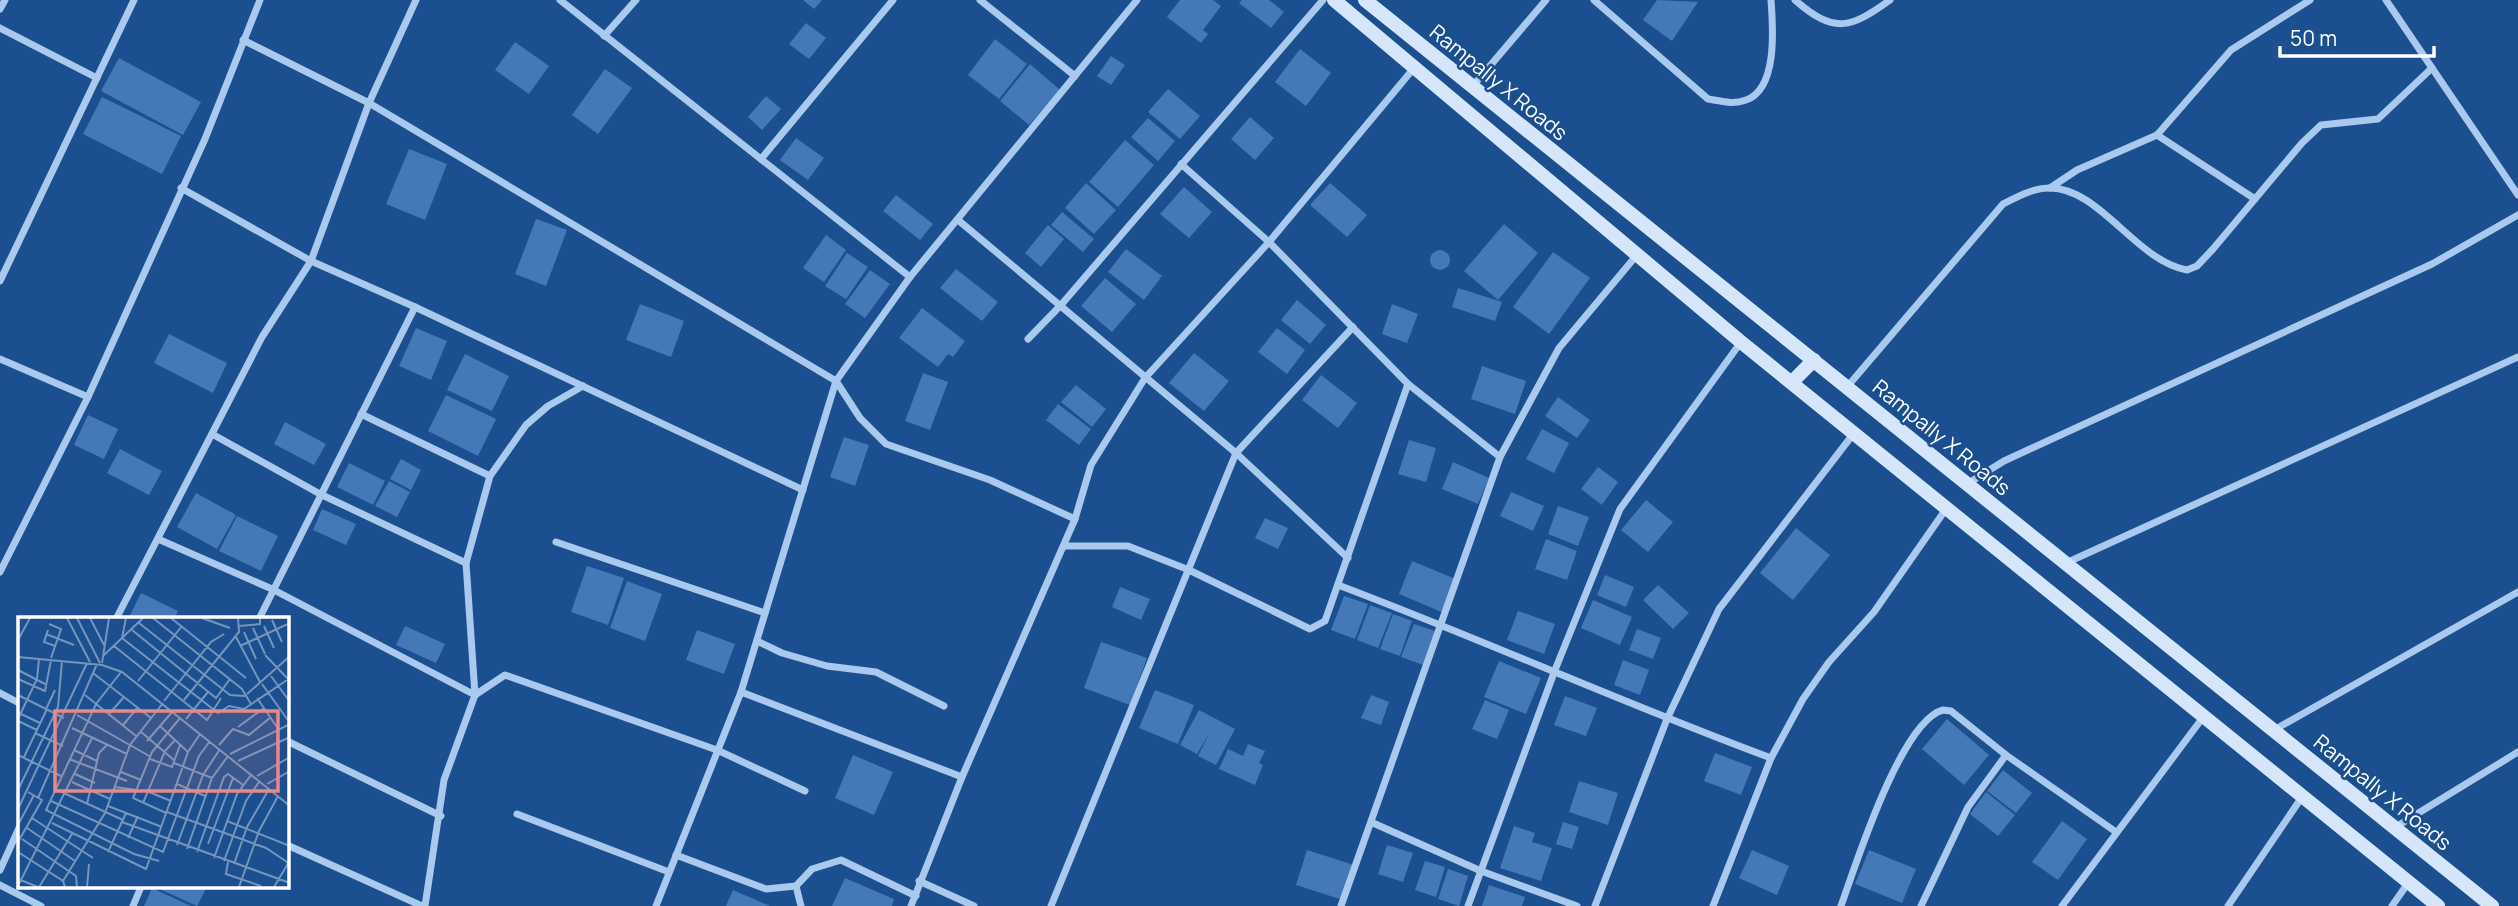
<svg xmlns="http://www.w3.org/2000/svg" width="2518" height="906" font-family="Manrope,sans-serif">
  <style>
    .building { fill: #4478b7 }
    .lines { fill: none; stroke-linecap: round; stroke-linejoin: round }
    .minor { stroke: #a9c9ee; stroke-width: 7 }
    .secondary { stroke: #d6e6fa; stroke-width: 14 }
    .labels { text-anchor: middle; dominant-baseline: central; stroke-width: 5; stroke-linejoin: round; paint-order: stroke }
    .street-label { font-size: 21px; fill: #fff; stroke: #1b4f8f }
    .inset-road { fill: none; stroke: #7695bc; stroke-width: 2 }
    .view { fill: #e88989; fill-opacity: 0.15; stroke: #e88989; stroke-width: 3.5 }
    .inset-edge { fill: none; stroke: #fff; stroke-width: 3.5 }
  </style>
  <rect width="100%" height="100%" fill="#1b4f8f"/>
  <!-- building -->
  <g class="building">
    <path d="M803,0H822L814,9Z"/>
    <path d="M1180,0H1213L1221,6L1203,30L1208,34L1201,43L1167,17Z"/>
    <path d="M1242,0H1269L1284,12L1271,28L1239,3Z"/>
    <path d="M1657,0L1698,2L1672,41L1643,20Z"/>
    <path d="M806,23L826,38L809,59L789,44Z"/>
    <path d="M995,39L1027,64L999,99L968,75Z"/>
    <path d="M515,42L549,66L529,94L495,70Z"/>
    <path d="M1300,49L1331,73L1306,106L1275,82Z"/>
    <path d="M1111,56L1125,65L1111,85L1097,76Z"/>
    <path d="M119,58L201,102L183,135L101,91Z"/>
    <path d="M1030,64L1060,90L1029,125L1000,101Z"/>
    <path d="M605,69L632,88L598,134L572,115Z"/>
    <path d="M1168,89L1200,116L1180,139L1148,112Z"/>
    <path d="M766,96L781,109L762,130L748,117Z"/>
    <path d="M102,97L181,136L162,174L83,134Z"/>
    <path d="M1250,117L1274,138L1255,160L1231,139Z"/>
    <path d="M1148,118L1175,141L1158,161L1131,137Z"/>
    <path d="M796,138L824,158L808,180L780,160Z"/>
    <path d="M1125,140L1154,165L1118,207L1089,182Z"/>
    <path d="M409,149L447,164L425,220L386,204Z"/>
    <path d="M1086,183L1116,210L1094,234L1065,208Z"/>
    <path d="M1330,183L1367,215L1347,237L1310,205Z"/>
    <path d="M1184,187L1212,212L1189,238L1160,214Z"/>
    <path d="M896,195L933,224L920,240L883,211Z"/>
    <path d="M1062,212L1094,239L1083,252L1051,225Z"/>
    <path d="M536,219L567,230L546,286L515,274Z"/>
    <path d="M1504,224L1538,253L1498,300L1464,271Z"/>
    <path d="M1048,225L1064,239L1041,267L1025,253Z"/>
    <path d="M826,235L846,250L824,282L803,268Z"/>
    <path d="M1126,249L1162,276L1144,300L1108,272Z"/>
    <circle cx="1440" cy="260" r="10"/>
    <path d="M1553,252L1590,278L1549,334L1513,307Z"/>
    <path d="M847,253L868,267L846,299L825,286Z"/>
    <path d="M956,269L998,302L982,321L940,288Z"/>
    <path d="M870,270L890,284L865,318L845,304Z"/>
    <path d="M1105,278L1136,304L1112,332L1081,306Z"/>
    <path d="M1458,288L1502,302L1495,321L1452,307Z"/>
    <path d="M1297,300L1326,325L1310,344L1281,320Z"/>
    <path d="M640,304L684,321L671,357L626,340Z"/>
    <path d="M1392,304L1418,314L1407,343L1382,334Z"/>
    <path d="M922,308L965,341L953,357L948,354L938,367L899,338Z"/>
    <path d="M416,328L447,341L431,380L399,366Z"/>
    <path d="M1277,328L1305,350L1287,374L1258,352Z"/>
    <path d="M169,334L227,363L213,393L154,363Z"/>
    <path d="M1194,353L1229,381L1204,411L1169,383Z"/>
    <path d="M465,354L509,376L492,411L447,390Z"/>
    <path d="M1482,366L1526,381L1515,414L1471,399Z"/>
    <path d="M923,373L948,382L930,430L905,421Z"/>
    <path d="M1321,375L1357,403L1338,428L1302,400Z"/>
    <path d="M1076,385L1106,409L1092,427L1061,402Z"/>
    <path d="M446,395L496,419L478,456L428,431Z"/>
    <path d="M1558,397L1590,420L1577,438L1545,416Z"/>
    <path d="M1058,404L1091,429L1079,445L1046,420Z"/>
    <path d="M88,415L118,429L104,459L74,445Z"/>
    <path d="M285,422L326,444L314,465L274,444Z"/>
    <path d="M1542,429L1569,443L1554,473L1526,459Z"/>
    <path d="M844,437L869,445L855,486L830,477Z"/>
    <path d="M1409,440L1436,448L1426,482L1398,474Z"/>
    <path d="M120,449L162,471L149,495L107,473Z"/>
    <path d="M401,459L421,470L411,490L390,479Z"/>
    <path d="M1453,462L1489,478L1478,504L1442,489Z"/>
    <path d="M349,463L385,481L373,505L337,487Z"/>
    <path d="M1598,467L1618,482L1602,505L1581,489Z"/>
    <path d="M389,481L410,492L397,517L375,506Z"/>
    <path d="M1511,492L1544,506L1533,531L1500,516Z"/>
    <path d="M196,493L236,515L217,549L177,527Z"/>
    <path d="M1646,500L1673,522L1648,552L1621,530Z"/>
    <path d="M1558,506L1589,517L1578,546L1548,534Z"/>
    <path d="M322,509L356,524L346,545L313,530Z"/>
    <path d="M237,516L278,536L261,571L219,551Z"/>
    <path d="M1265,518L1288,528L1278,549L1255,538Z"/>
    <path d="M1796,528L1830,555L1793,600L1760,573Z"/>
    <path d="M1546,539L1577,551L1567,580L1535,569Z"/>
    <path d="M1412,561L1458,580L1444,613L1399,594Z"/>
    <path d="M587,566L624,578L608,625L571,612Z"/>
    <path d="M1605,575L1634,587L1626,607L1597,595Z"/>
    <path d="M627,581L662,594L645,641L610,628Z"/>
    <path d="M1658,585L1689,613L1673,629L1643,600Z"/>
    <path d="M1120,587L1150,599L1141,620L1112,607Z"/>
    <path d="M141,593L178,611L174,619H128Z"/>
    <path d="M1344,596L1368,604L1355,639L1331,630Z"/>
    <path d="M1593,600L1632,617L1620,645L1581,628Z"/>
    <path d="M1370,605L1392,613L1378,648L1357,640Z"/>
    <path d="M1518,611L1555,624L1544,654L1507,640Z"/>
    <path d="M1393,614L1412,621L1400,656L1380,649Z"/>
    <path d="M1414,624L1435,631L1423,665L1401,657Z"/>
    <path d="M405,626L445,644L436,663L396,645Z"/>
    <path d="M1637,629L1661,638L1653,659L1629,650Z"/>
    <path d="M697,630L735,644L724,674L686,660Z"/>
    <path d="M1101,642L1147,658L1130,705L1084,688Z"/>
    <path d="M1623,660L1649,670L1640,695L1614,685Z"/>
    <path d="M1499,661L1541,678L1526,714L1484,697Z"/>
    <path d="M1155,690L1194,705L1178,744L1139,728Z"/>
    <path d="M1371,695L1389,702L1381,725L1361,718Z"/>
    <path d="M1565,696L1597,708L1586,736L1554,725Z"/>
    <path d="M1485,700L1509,710L1497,739L1472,729Z"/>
    <path d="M1199,710L1235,729L1216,765L1198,756L1209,734L1197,754L1180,745Z"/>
    <path d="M1947,719L1989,755L1964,785L1922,749Z"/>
    <path d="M1248,744L1265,751L1259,763L1263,765L1255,785L1219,769L1228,749L1243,756Z"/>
    <path d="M1715,753L1752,767L1741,795L1704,781Z"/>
    <path d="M853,755L893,772L874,815L835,798Z"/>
    <path d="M2003,770L2032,793L2016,813L1987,791Z"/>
    <path d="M1579,781L1618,793L1608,825L1569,812Z"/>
    <path d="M1986,792L2015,815L1998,836L1970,814Z"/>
    <path d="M2062,821L2087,839L2058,880L2032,862Z"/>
    <path d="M1563,822L1579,827L1572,849L1556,844Z"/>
    <path d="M1514,826L1535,833L1532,842L1552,848L1541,881L1500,868Z"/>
    <path d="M1387,845L1413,853L1403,882L1378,874Z"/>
    <path d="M1307,850L1354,865L1343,900L1296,885Z"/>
    <path d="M1752,850L1789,866L1777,895L1739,878Z"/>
    <path d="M1869,850L1916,869L1902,903L1855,884Z"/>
    <path d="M1425,861L1445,867L1436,897L1415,890Z"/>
    <path d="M1448,869L1468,876L1459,906L1438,899Z"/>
    <path d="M845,878L894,899L892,906H832Z"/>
    <path d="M1489,885L1525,897L1522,906H1482Z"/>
    <path d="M155,887H207L197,906Z"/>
    <path d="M152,888L191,906H144Z"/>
    <path d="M733,890L770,906H726Z"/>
  </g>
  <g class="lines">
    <!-- minor -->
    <g class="minor">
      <path d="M560,0L910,277"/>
      <path d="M980,0L1075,76"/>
      <path d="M1594,0L1708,99C1721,101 1733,105 1746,100C1778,89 1773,27 1771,0"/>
      <path d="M1795,0C1834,34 1850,29 1890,0"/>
      <path d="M2386,0L2518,195"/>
      <path d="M0,9L5,0"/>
      <path d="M0,28L97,78"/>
      <path d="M604,36L636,0"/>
      <path d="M243,40L369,103L836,381L860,418L886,444L990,480L1075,519"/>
      <path d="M1472,87L1546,0"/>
      <path d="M2157,135L2255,199"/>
      <path d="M761,159L893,0"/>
      <path d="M1181,164L1269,242L1408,384L1500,457"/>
      <path d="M181,188L311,261L415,307L803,490"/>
      <path d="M2050,188L2077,170L2157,135L2231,50L2310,0"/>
      <path d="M958,220L1236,453L1348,558"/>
      <path d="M0,281L134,0"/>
      <path d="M1028,339L1061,305L1323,0"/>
      <path d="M0,359L88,397"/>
      <path d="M1847,387L2003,204C2017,197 2033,188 2049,188C2099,187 2136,261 2187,270L2197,266L2213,249L2302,143L2321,125L2378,119L2432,68"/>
      <path d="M361,414L490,476"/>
      <path d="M212,434L320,494L466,563"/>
      <path d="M1967,484L2004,461L2432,264L2518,215"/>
      <path d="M158,539L272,589L475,695"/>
      <path d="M556,542L765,613"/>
      <path d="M1064,546H1128L1189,570L1310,629L1325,621L1408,384"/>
      <path d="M2066,563L2518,357"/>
      <path d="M0,572L88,397L205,139L260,0"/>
      <path d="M1338,585C1484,640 1625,704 1771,758"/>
      <path d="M116,619L262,337L311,261L369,103L416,0"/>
      <path d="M259,619L415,307"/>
      <path d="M757,641L782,653L827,666L876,672L944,706"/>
      <path d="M741,692L962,777"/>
      <path d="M0,693L19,703"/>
      <path d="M475,695L505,675L717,750L805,791"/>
      <path d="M2274,730L2518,592"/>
      <path d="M287,741L441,816"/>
      <path d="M517,814L669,872"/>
      <path d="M1373,823L1481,871L1577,906"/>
      <path d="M2394,828L2518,752"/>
      <path d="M287,845L422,906"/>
      <path d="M676,855L766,889L796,886L812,869L841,860L916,896"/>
      <path d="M0,870L19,828"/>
      <path d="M919,881L974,906"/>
      <path d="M0,885L41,906"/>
      <path d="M796,886L801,906"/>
      <path d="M133,906L141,887"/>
      <path d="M425,906L444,780L475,695L466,563L490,476L526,425L548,406L583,386"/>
      <path d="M656,906L741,692L836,381L910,277L1137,0"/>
      <path d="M911,906L962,777L1075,519L1091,465L1145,378L1269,242L1414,68"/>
      <path d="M1051,906L1236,453L1353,327"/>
      <path d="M1341,906L1500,457L1559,348L1636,256"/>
      <path d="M1468,906L1555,670L1620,509L1741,342"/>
      <path d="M1595,906L1667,719L1719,609L1854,433"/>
      <path d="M1713,906L1771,758L1803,699L1829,662L1874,612L1946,509"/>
      <path d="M1841,906C1856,864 1901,721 1943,710L1951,711L2006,755L2116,832"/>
      <path d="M1921,906L1968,807L2006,755"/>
      <path d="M2062,906L2204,716"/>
      <path d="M2228,906L2302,797"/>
      <path d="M2392,906L2408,883"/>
    </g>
    <!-- secondary -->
    <g class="secondary">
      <path d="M1334,0L1741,342L2438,906"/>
      <path d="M1365,0L2492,906"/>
      <path d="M1792,382L1814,360"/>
    </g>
  </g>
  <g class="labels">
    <!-- street labels -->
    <g class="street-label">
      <text transform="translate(1499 82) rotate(39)">Rampally X Roads</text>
      <text transform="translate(1942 437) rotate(39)">Rampally X Roads</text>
      <text transform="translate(2383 792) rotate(39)">Rampally X Roads</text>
    </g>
  </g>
  <!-- overview -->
  <g transform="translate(18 617)">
    <rect width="271" height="271" fill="#1b4f8f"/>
    <path class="inset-road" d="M49,1L72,45M59,1L82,46M72,1L86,28M108,1L104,21L200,96L211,89L226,92L272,61M135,1L224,72L233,87M153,1L228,61M184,1L212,11M254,3L264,25M121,6L212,78L227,79M31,7L43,12L33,41M221,9L242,7V1M246,9L256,31M235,11L247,37M30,13L26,25L37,29M114,13L198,81L212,62M226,15L238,42M28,17L56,28M218,20L242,65M0,23L12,1M96,29L189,103L203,81M222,29L272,6M247,38L272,64M85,39L125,1M0,40L84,48L104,55L272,189M84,46L91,1M0,53L29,68M103,55L78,87L28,193L116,237L141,244M75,56L133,101M253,59L272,85M0,62L27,74L33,43M120,64L164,9M244,67L272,106M229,77L272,39M0,78L46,101M67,78L118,119M239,81L261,113M166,83L221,15L220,1M146,84L193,25L206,17M28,92L37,73M1,96L22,106M91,97L106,80M59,98L133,140M0,102L19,62L21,42M168,102L190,75M0,104L19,113M105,108L120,90M142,109L170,135M220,110L246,91M54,111L109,137M122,114L157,144M17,116L45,129M129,124L155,94M201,128L215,112L231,118L253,100M56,133L79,144M212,137L272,107M0,138L43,159M6,140L29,92M51,142L109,164M132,142L154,150L162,128M220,144L272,120M156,146L194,161M103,155L123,163M57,157L77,166M239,159L272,140M54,165L92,182M159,167L187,179M249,167L272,154M97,170L119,173M37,172L105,203M0,173L40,90L44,44M131,175L153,184M20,181L79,47M33,184L145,235L181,139L192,124M125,186L147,134L157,123M69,187L81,136L89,128M90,189L144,210M0,192L69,46M149,195L248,231L272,247M148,196L115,181L134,135L162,101M14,201L75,241M209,204L272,229M104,205L272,266M34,206L128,252L170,135L182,117M0,208L16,178M9,211L57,244M110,221L120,199M4,222L58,259L59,270M0,225L24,183L10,175M190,227L215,161M159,228L185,158L202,132M169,232L194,161L210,139M0,235L45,264L47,270M90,235L108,196M179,235L206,160L210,157L225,168M196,241L219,177L233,158M206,244L228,184L241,165M210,245L208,257L243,269M216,247L229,210L251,172M0,262L20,270M45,264L87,196L112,128L145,86M0,269L74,121M21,270L54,217M69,270L71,247M221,270L241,214L260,179M256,270L271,245"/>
    <path class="view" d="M37,94H260V174H37Z"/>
    <rect width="271" height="271" class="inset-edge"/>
  </g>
  <!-- scale -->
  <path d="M2280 46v10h154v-10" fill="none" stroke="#ffffff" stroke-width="3.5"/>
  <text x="2290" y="46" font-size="21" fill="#ffffff" stroke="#1b4f8f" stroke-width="5" paint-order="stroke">50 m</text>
</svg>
